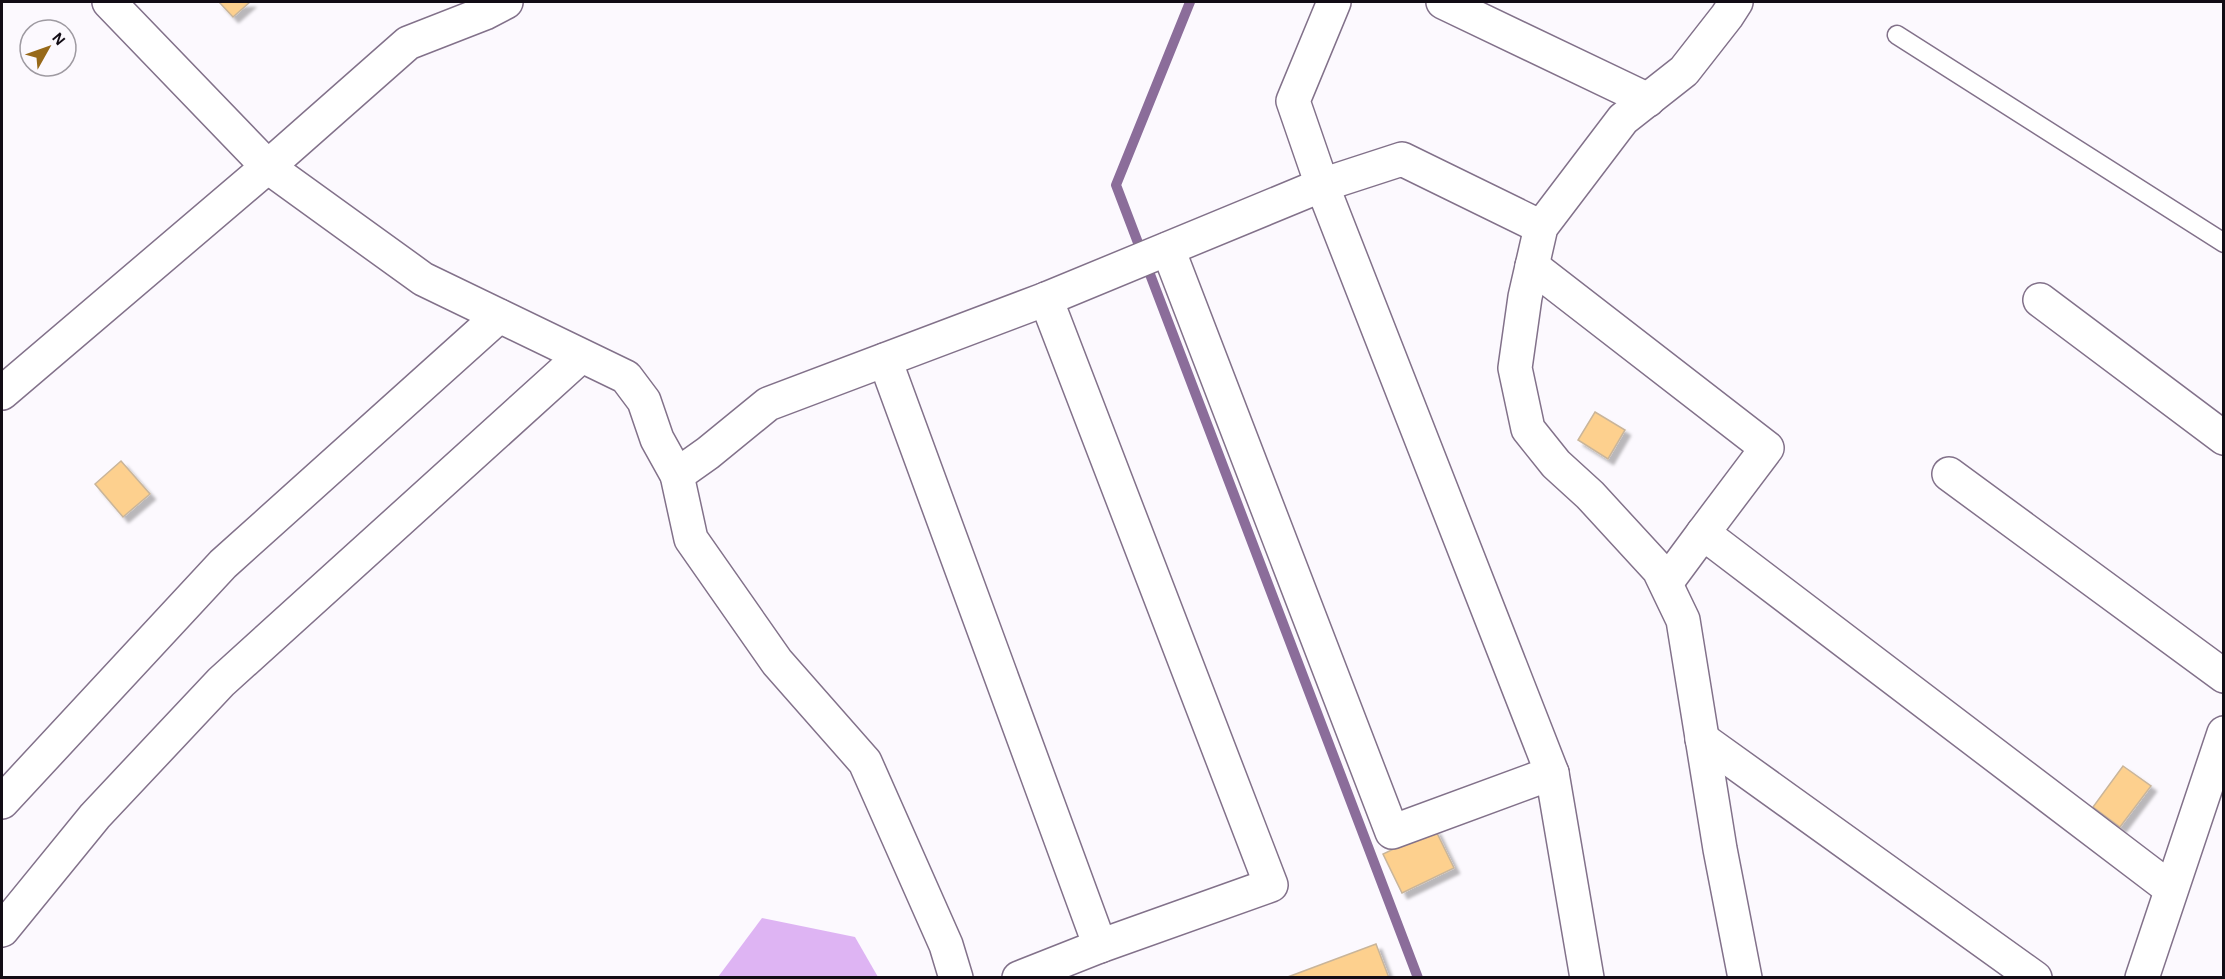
<svg xmlns="http://www.w3.org/2000/svg" width="2225" height="979" font-family="'Alegreya Sans',sans-serif">
  <style>
    .forest { fill: #deb4f3 }
    .lines { fill: none; stroke-linecap: round; stroke-linejoin: round }
    .stream { stroke: #8b6d9a; stroke-width: 10 }
    .building { fill: #fdd08e; stroke: #c9b59a; stroke-width: 1.5; filter: url(#shadow) }
    .service-casing { stroke: #82718a; stroke-width: 21 }
    .minor-casing { stroke: #82718a; stroke-width: 36 }
    .service { stroke: #fff; stroke-width: 18 }
    .minor { stroke: #fff; stroke-width: 33 }
  </style>
  <defs>
    <filter id="shadow"><feDropShadow dx="5.5" dy="5.5" stdDeviation="1.5" flood-color="#0004"/></filter>
  </defs>
  <rect width="100%" height="100%" fill="#fcf9fe"/>
  <!-- forest -->
  <path class="forest" d="M762,918L855,937L878,977H718Z"/>
  <g class="lines">
    <!-- stream -->
    <path class="stream" d="M1190,2L1116,185L1418,978"/>
  </g>
  <!-- building -->
  <g class="building">
    <path d="M219,2H250L233,17Z"/>
    <path d="M1595,412L1625,430L1608,459L1578,440Z"/>
    <path d="M121,461L150,494L123,517L95,484Z"/>
    <path d="M2123,766L2151,786L2120,827L2093,807Z"/>
    <path d="M1435,829L1454,868L1402,893L1383,854Z"/>
    <path d="M1376,944L1389,978H1285Z"/>
  </g>
  <g class="lines">
    <defs>
      <path id="service" d="M1897,35L2224,243"/>
      <g id="minor">
        <path d="M109,2L268,167L423,279L626,377L644,401L657,439L677,475L691,539L777,662L865,762L946,945L956,978"/>
        <path d="M1334,2L1293,101L1322,185L1552,773L1587,978"/>
        <path d="M1443,2L1648,100"/>
        <path d="M1736,2L1727,16L1684,71L1623,119L1541,227L1525,297L1515,368L1528,429L1556,464L1590,495L1659,570L1683,620L1720,849L1745,978"/>
        <path d="M1168,249L1392,832L1552,773"/>
        <path d="M1532,266L1767,448L1703,533"/>
        <path d="M2040,300L2224,438"/>
        <path d="M885,360L1100,946"/>
        <path d="M2,393L272,163L408,43L485,13L506,2"/>
        <path d="M1949,474L2224,676"/>
        <path d="M677,475L708,453L768,404L1046,299L1322,185L1402,159L1541,227"/>
        <path d="M1666,583L1703,533L2171,889"/>
        <path d="M1702,739L2035,978"/>
        <path d="M2,802L223,564L499,316"/>
        <path d="M2,930L95,816L221,682L581,356"/>
        <path d="M1019,978L1100,946L1271,885L1046,299"/>
        <path d="M2142,978L2224,733"/>
      </g>
    </defs>
    <!-- service casing -->
    <use href="#service" class="service-casing"/>
    <!-- minor casing -->
    <use href="#minor" class="minor-casing"/>
    <!-- service -->
    <use href="#service" class="service"/>
    <!-- minor -->
    <use href="#minor" class="minor"/>
  </g>
  <!-- border -->
  <rect width="2225" height="979" fill="none" stroke="#120c15" stroke-width="6"/>
  <!-- north arrow -->
  <g transform="translate(48 48) rotate(50)"><circle r="28" fill="#fcf9fe" stroke="#9e9aa1" stroke-width="1.5"/>
  <path d="M0-4.5L10 22L0 15L-10 22Z" fill="#976919"/>
  <text y="-9" font-size="16" font-weight="bold" text-anchor="middle" fill="#120c15">N</text>
  </g>
</svg>
